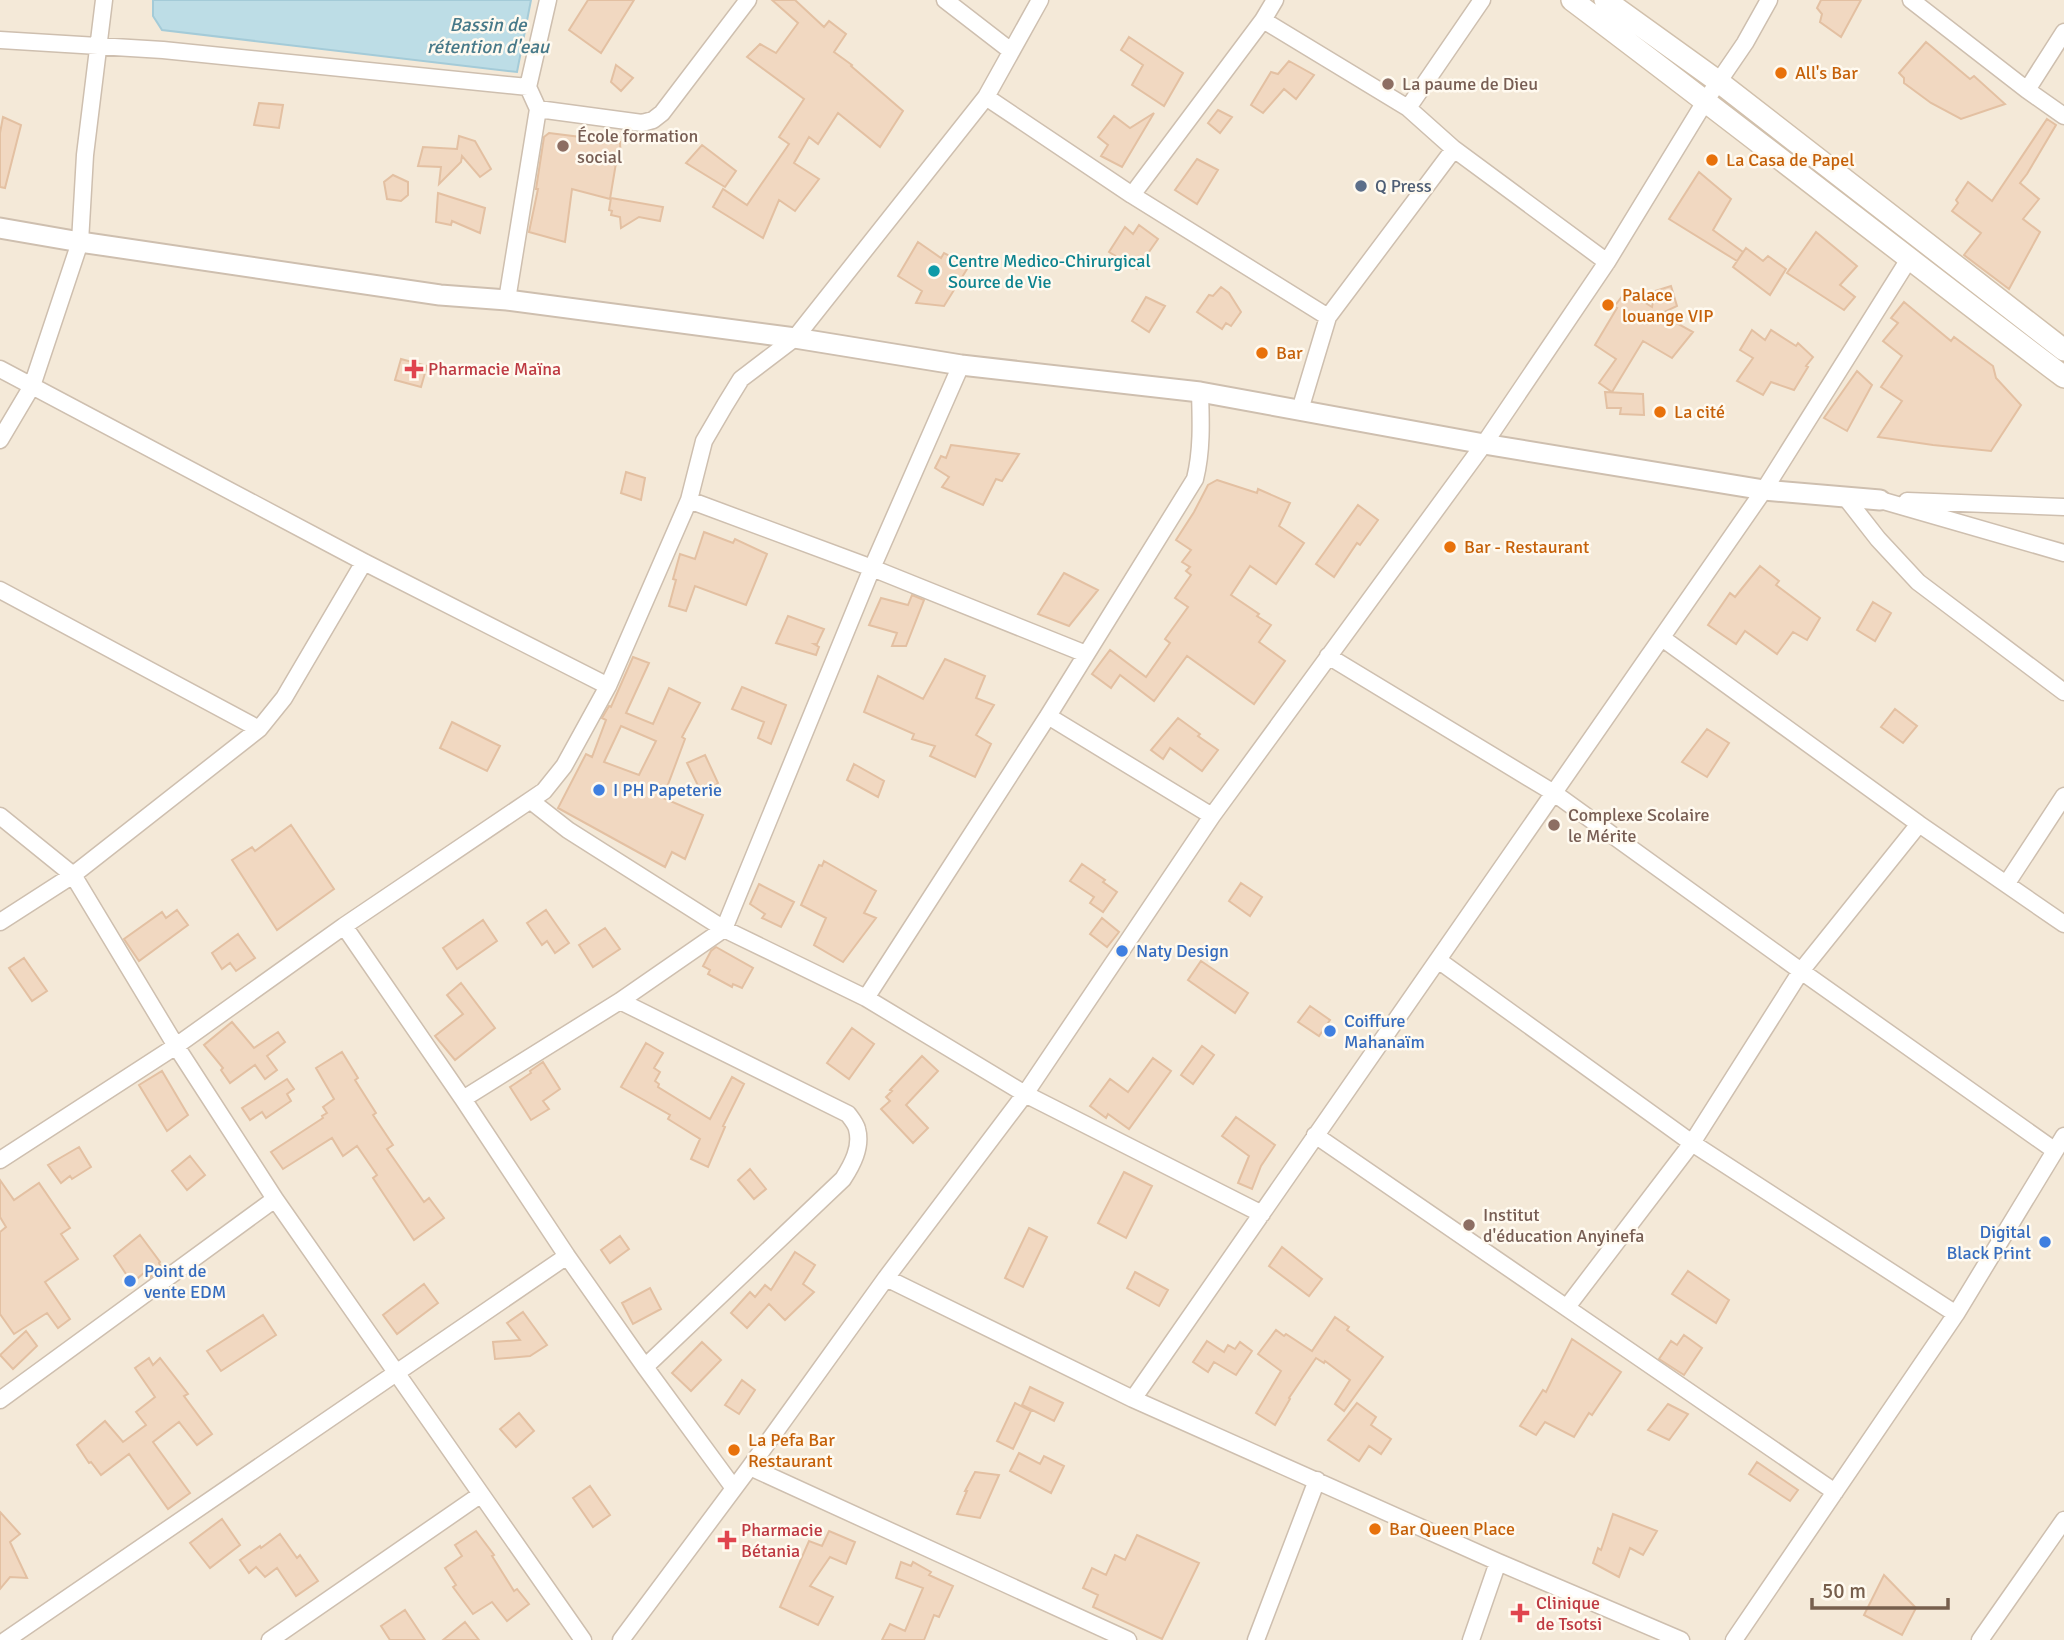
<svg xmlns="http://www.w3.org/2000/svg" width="2064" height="1640" font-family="Signika,sans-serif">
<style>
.residential{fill:#f4e9d8}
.water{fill:#bddde6;stroke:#a4cbd8;stroke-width:2}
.building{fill:#f1d8c1;stroke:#e3c0a2;stroke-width:2;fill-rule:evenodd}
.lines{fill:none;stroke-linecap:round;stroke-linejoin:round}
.minor-casing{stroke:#cebfaf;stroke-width:19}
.tertiary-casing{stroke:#cebfaf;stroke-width:23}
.secondary-casing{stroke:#d1c0ac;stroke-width:24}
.minor{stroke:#fff;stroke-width:16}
.tertiary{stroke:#fff;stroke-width:19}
.secondary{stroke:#fff;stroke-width:21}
.food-dot{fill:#e8710a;stroke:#fffaf0;stroke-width:2.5}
.education-dot{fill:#8d6e63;stroke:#fffaf0;stroke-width:2.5}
.service-dot{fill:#5c6f8a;stroke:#fffaf0;stroke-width:2.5}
.culture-dot{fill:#0f9aa8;stroke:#fffaf0;stroke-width:2.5}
.health-dot{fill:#e0444e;stroke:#fffaf0;stroke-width:2.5}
.shop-dot{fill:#3f7fe0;stroke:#fffaf0;stroke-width:2.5}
.labels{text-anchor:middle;stroke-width:5;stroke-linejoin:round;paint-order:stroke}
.food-label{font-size:18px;fill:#c56008;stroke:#fffaf0;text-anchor:start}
.education-label{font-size:18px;fill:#785e54;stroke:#fffaf0;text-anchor:start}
.service-label{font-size:18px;fill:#4e5e75;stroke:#fffaf0;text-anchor:start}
.culture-label{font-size:18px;fill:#0d838f;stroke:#fffaf0;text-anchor:start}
.health-label{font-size:18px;fill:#be3a42;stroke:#fffaf0;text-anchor:start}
.shop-label{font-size:18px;fill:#366cbe;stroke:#fffaf0;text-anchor:start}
.water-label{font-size:19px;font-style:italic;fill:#477989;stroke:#fffaf0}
</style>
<rect width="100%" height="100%" fill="#fcf6e9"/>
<path class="residential" d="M0,0H2064V1640H0Z"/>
<path class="water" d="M153,0H531L517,72L162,30L153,16Z"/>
<path class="building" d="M588,0H634L601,53L569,30Z
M772,0H795L824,27L829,21L846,34L834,52L852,65L851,66L903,111L880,147L838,113L818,144L809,137L794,163L819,179L795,211L779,200L763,238L713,207L723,189L747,205L789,144L779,137L804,99L747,57L760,44L776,53L798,23Z
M1821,0H1861L1841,37L1820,22L1822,14L1817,8Z
M1129,37L1183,73L1164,106L1132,85L1143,65L1121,50Z
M1926,42L1970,79L1974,76L2005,104L1961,119L1931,103L1904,83V78L1899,73Z
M1289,61L1314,75L1296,99L1284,89L1263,113L1251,105L1271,72L1278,74Z
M616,65L633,78L621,91L611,82Z
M259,103L283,105L279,128L254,125Z
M1218,110L1232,117L1220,133L1208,123Z
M1154,113L1122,167L1101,156L1108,145L1098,137L1114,116L1130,128Z
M3,117L21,125L5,188L0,187V133Z
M2047,119L2056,125L2027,174L2020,183L2039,199L2023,219L2040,232L2009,289L1964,255L1981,233L1952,211L1958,203L1956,200L1968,182L1992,201Z
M549,133L620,142L621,164L616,163L610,199L572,189L565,242L529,232L538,189H536L544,137Z
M459,136L475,141L491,169L480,177L462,156L461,162L439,184L441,167L418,166L423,147L457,149Z
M702,145L736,171L725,187L686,163Z
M1197,159L1218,170L1197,204L1175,190Z
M1699,172L1731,199L1713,230L1743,252L1737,261L1669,219Z
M393,175L408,182V195L401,201L387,199L384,182Z
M438,193L485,208L480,233L452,221L451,225L436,222Z
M611,198L663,207L660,221L639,217L621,228L620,217L611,215L612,211L609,210Z
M1139,225L1158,239L1137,269L1109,252L1125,227L1133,234Z
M1816,232L1857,266L1840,285L1855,297L1844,310L1787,273Z
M918,242L941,258L944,253L969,266L944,306L916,303L922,291L898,276Z
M1746,248L1763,261L1768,256L1786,269L1770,295L1733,267Z
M1671,286L1677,306L1660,314L1693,332L1672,358L1643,341L1612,392L1599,383L1616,359L1595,345L1617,308L1614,307L1626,291L1652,307L1655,291Z
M1221,287L1229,293L1241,312L1231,326L1226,323L1222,329L1197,312L1209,295L1213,296Z
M1146,297L1165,306L1149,332L1132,321Z
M1904,302L1951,341L1954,337L1993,366L1996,378L2021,405L1991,451L1933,445L1878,437L1902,401L1881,387L1902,356L1883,341L1898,323L1891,318Z
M1752,330L1765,340L1771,330L1796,346L1798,343L1813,357L1806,366L1808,367L1794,390L1771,382L1763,395L1737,381L1753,358L1740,350Z
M401,359L427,366L421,387L395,380Z
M1857,371L1872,385L1847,431L1824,418Z
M1605,392L1643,394L1644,415L1620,414L1621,408H1607Z
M951,445L1019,454L1002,481L996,479L983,505L942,487L949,477L935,468L941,456L946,458Z
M626,472L645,478L641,500L621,493Z
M1217,480L1257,493L1258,489L1290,503L1279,526L1304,543L1276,584L1250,566L1231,595L1259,614L1257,616L1271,625L1259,642L1285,661L1254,704L1187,656L1154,701L1120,675L1111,688L1092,674L1110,650L1146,677L1170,643L1165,639L1188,607L1175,598L1191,575L1186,571L1190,567L1182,562L1191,550L1176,540L1194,512L1208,485Z
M1358,505L1378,520L1360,545L1357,543L1334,577L1316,564Z
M704,532L733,543L735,539L767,554L746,605L695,586L686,611L669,606L676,580L673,579L680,554L695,559Z
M1760,566L1779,581L1776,585L1820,618L1807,640L1793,632L1777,654L1745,631L1736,644L1708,625L1730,593L1735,597Z
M1064,573L1098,590L1069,626L1038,614Z
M912,595L924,600L906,646H892L897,633L869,625L881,598L908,605Z
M1873,602L1891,613L1875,641L1857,630Z
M788,616L824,629L817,644H814L819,647L816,655L776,643Z
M633,657L649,663L626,713L653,724L669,688L700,703L682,737L685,739L663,798L703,815L685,859L672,852L665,867L558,808L586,754L592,757L606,720L602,718L609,706L611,707ZM621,726L656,741L639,775L604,762Z
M945,659L985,676L976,698L994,705L976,735L991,744L975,777L930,756L935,746L912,739L914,734L864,712L878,676L923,699Z
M742,687L786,705L771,744L758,738L764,722L732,709Z
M1895,709L1917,726L1903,743L1881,727Z
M1178,718L1200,734L1198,736L1218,750L1202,771L1170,748L1163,759L1151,750Z
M452,722L500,746L487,771L440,748Z
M1707,729L1729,743L1707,777L1682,762Z
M705,755L718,783L703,796L687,763Z
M854,764L884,781L878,797L847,780Z
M291,825L334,889L277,930L232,860L252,847L255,851Z
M824,861L876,891L864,913L876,918L843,962L814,945L826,918L801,905L819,865L822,866Z
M1082,864L1105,880L1103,882L1117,892L1103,912L1090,903L1094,897L1070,881Z
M1241,883L1262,897L1250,916L1229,901Z
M759,884L794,902L781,927L762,918L765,914L750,904Z
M177,910L188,925L139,961L124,939L162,912L166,918Z
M546,910L569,943L555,953L547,941L542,945L527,923Z
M1102,918L1119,932L1107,947L1090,934Z
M483,920L497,941L457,969L443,948Z
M605,928L620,949L593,967L579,945Z
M238,934L255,958L236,971L230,963L222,969L212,953Z
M716,947L753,968L742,988L733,984L732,987L708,974L710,970L703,966L711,951Z
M24,958L47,991L32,1001L9,968Z
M1201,961L1248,993L1235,1013L1188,980Z
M461,983L495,1028L455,1060L435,1036L463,1014L447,995Z
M1310,1006L1330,1020L1319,1036L1298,1022Z
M232,1022L254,1048L278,1032L285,1042L267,1056L277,1070L265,1079L255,1065L230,1083L221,1070L223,1068L204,1045Z
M852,1028L874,1044L849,1079L827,1063Z
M646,1043L663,1053L654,1068L660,1072L655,1081L659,1084L658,1087L710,1119L732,1077L744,1084L723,1126L725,1127L708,1167L691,1159L700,1139L668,1119L670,1115L621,1087Z
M1202,1046L1214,1055L1193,1084L1181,1075Z
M342,1052L358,1078L355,1080L376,1113L373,1115L393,1145L387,1149L424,1202L429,1198L444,1218L414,1240L373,1178L377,1175L357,1146L343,1156L332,1138L283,1169L271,1152L323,1118L322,1116L327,1113L323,1107L334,1099L316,1068Z
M922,1056L938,1071L906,1105L928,1128L913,1143L881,1109L890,1101L886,1097L892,1091L890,1090Z
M1153,1058L1171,1071L1129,1129L1108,1114L1106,1118L1090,1106L1110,1079L1128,1092Z
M543,1062L560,1089L543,1101L549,1109L531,1120L510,1087L531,1073L530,1071Z
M162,1071L188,1115L167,1131L139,1085Z
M287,1079L294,1089L287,1094L291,1101L266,1118L262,1112L250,1120L242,1108Z
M1236,1117L1275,1145L1261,1166L1252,1189L1238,1183L1249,1156L1222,1136Z
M79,1147L91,1167L72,1179L70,1176L61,1183L48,1165Z
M190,1156L205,1175L187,1190L172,1171Z
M750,1169L766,1189L754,1199L738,1180Z
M1124,1172L1152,1186L1126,1238L1098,1223Z
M0,1180L14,1200L39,1183L70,1228L61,1234L78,1259L45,1282L70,1319L58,1328L47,1313L14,1334L0,1314V1232L6,1227L0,1217Z
M1029,1228L1047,1237L1023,1287L1005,1278Z
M140,1235L160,1262L159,1263L162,1269L149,1278L145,1272L132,1283L114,1256Z
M620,1236L629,1249L610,1263L601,1250Z
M1282,1247L1322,1279L1309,1296L1269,1266Z
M795,1252L815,1265L803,1284L814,1292L785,1320L769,1304L747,1328L731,1313L750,1292L755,1297L765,1285L771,1290Z
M1688,1271L1729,1300L1716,1323L1672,1294Z
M1135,1272L1168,1290L1159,1306L1127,1288Z
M424,1284L438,1303L397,1334L383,1315Z
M650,1288L661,1309L633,1324L622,1303Z
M523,1312L547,1345L530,1356L495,1359L493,1342L520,1340L507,1323Z
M263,1315L276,1335L221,1371L207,1351Z
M1335,1317L1349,1327L1347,1330L1383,1357L1344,1411L1335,1404L1350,1380L1325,1361L1324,1363L1316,1358L1289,1398L1290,1399L1275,1425L1256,1413L1281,1371L1258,1354L1276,1330L1284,1336L1286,1334L1312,1351Z
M26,1331L37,1346L13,1369L0,1355Z
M1684,1335L1702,1348L1684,1375L1659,1359L1671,1341L1677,1345Z
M1572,1339L1621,1372L1592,1415L1589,1413L1574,1437L1545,1422L1536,1435L1520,1426L1543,1390L1546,1392Z
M1207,1341L1224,1352L1228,1345L1235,1349L1240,1342L1252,1351L1236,1375L1214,1362L1208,1372L1193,1362Z
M702,1342L721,1360L691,1391L672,1373Z
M149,1358L153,1365L160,1358L188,1394L184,1396L212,1434L197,1445L179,1422L153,1442L190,1493L168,1509L129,1454L101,1475L91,1462L89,1463L77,1445L105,1421L123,1442L146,1425L136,1412L155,1397L135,1368Z
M742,1380L755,1390L739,1414L725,1405Z
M1030,1387L1063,1403L1054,1421L1022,1405Z
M1015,1403L1031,1411L1013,1449L997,1441Z
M1357,1403L1376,1417L1371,1425L1391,1439L1381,1454L1369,1446L1359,1461L1328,1440Z
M1668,1404L1688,1414L1669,1440L1648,1430Z
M519,1413L534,1431L516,1447L500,1429Z
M1019,1453L1040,1464L1044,1456L1064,1466L1051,1493L1010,1471Z
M1757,1462L1798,1490L1790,1501L1749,1474Z
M975,1472L999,1475L980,1518L957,1514L967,1491H965Z
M590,1486L610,1515L593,1527L573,1498Z
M0,1512L20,1534L10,1542L27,1578L10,1577L0,1589Z
M1613,1514L1657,1531L1643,1555L1630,1548L1619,1577L1593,1563L1598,1548L1601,1550Z
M222,1519L240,1545L210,1568L190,1543Z
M476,1531L494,1555L492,1556L514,1591L517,1589L529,1604L507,1621L492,1602L473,1614L453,1587L456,1585L445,1568L462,1556L455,1545Z
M829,1531L855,1542L846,1564L830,1557L810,1586L833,1597L818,1625L780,1607L809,1541L822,1546Z
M280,1534L297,1558L300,1555L318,1581L296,1596L277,1568L265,1577L256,1567L249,1573L240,1560L260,1546L261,1548Z
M1137,1535L1199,1563L1162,1639L1093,1607L1098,1595L1083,1588L1092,1568L1106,1575L1115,1555L1125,1560Z
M901,1562L911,1566L913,1562L931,1572L929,1575L953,1586L939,1617L934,1615L924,1640H882L890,1624L905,1631L923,1588L896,1578Z
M1884,1575L1916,1608L1902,1635L1864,1615Z
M405,1610L425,1640H390L381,1626Z
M465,1622L479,1640H443Z"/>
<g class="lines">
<g class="minor-casing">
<path id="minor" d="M945,0L1011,51
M1911,0L2027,90L2064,116
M1263,20L1408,108L1454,149L1607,262
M0,40L163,50L528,87
M2027,90L2064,32
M986,97L1132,195L1328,317L1300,410
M1408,108L1482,0
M538,109L642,123L653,120L662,113L748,0
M1132,195L1263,20L1275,0
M507,300L538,109L528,87L548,0
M1328,317L1454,149
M0,369L364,562L608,686
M0,440L32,386L80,242L85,155L104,0
M1846,498L1878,539L1918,582L2064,692
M689,500L872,568L1086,654
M1880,500L2064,553
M1907,501L2064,507
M0,590L259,729
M1662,638L1919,824L2064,924
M1328,656L1554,793L1801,971L2054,1150
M1048,716L1212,816
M531,801L568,830L724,929L866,998L1025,1094L1262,1214
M0,816L73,875L176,1046L275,1199L583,1640
M2007,883L2064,796
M0,922L73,875L259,729L284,698L364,562
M344,926L463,1099L567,1256L645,1367L733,1487
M1438,960L1692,1143L1956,1314
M866,998L1048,716L1195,479C1202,451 1201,422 1200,392
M620,1001L848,1114C851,1118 856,1124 857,1129C862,1147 852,1165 843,1179L645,1367
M463,1099L620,1001L724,929L872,568L961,365
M1315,1135L1835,1492
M0,1160L176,1046L344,926L544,791L564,766L608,686L689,500L704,441L725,405L741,379L795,338L986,97L1040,0
M886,1278L1133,1399L1498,1562L1681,1640
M1567,1307L1692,1143L1801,971L1919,824
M1133,1399L1764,490L1909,259
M0,1400L275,1199
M750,1467L1128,1640
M6,1640L567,1256
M270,1640L480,1495
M621,1640L750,1467L886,1278L1025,1094L1212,816L1484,444L1607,262L1706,100L1745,43L1769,0
M1256,1640L1317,1480
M1471,1640L1498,1562
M1734,1640L1956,1314L2064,1136
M1980,1640L2064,1520"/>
</g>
<g class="tertiary-casing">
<path id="tertiary" d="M0,228L80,242L440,295L507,300L795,338L961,365L1200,392L1484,444L1764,490L1880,500"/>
</g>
<g class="secondary-casing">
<path id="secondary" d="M1572,0C1737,124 1899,252 2064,377
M1605,0L1719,82L2064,350"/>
</g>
<use href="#minor" class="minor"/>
<use href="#tertiary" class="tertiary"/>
<use href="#secondary" class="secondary"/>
</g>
<g class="food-dot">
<circle cx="1781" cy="73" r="7"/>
<circle cx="1712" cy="160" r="7"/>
<circle cx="1608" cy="305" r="7"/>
<circle cx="1262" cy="353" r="7"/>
<circle cx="1660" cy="412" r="7"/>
<circle cx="1450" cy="547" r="7"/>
<circle cx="734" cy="1450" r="7"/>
<circle cx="1375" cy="1529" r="7"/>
</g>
<g class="education-dot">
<circle cx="1388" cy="84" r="7"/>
<circle cx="563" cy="146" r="7"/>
<circle cx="1554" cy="825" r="7"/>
<circle cx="1469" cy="1225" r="7"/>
</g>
<circle class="service-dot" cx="1361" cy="186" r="7"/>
<circle class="culture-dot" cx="934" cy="271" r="7"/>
<g class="health-dot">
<path d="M410.5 358.5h7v7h7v7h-7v7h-7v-7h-7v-7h7z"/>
<path d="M723.5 1529.5h7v7h7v7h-7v7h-7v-7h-7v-7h7z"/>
<path d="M1516.5 1602.5h7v7h7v7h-7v7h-7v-7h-7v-7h7z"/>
</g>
<g class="shop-dot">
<circle cx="599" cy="790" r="7"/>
<circle cx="1122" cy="951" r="7"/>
<circle cx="1330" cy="1031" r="7"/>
<circle cx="2045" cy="1242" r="7"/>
<circle cx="130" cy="1281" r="7"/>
</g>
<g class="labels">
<g class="food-label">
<text x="1795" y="79">All's Bar</text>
<text x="1726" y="166">La Casa de Papel</text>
<text x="1622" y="301">Palace<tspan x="1622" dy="21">louange VIP</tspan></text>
<text x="1276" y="359">Bar</text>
<text x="1674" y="418">La cité</text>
<text x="1464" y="553">Bar - Restaurant</text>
<text x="748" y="1446">La Pefa Bar<tspan x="748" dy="21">Restaurant</tspan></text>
<text x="1389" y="1535">Bar Queen Place</text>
</g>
<g class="education-label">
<text x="1402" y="90">La paume de Dieu</text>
<text x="577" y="142">École formation<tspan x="577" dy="21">social</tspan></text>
<text x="1568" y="821">Complexe Scolaire<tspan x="1568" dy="21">le Mérite</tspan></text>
<text x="1483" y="1221">Institut<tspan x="1483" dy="21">d'éducation Anyinefa</tspan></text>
</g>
<g class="service-label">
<text x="1375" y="192">Q Press</text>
</g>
<g class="culture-label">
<text x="948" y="267">Centre Medico-Chirurgical<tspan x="948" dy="21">Source de Vie</tspan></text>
</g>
<g class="health-label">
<text x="428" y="375">Pharmacie Maïna</text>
<text x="741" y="1536">Pharmacie<tspan x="741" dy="21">Bétania</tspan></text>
<text x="1536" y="1609">Clinique<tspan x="1536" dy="21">de Tsotsi</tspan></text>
</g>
<g class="shop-label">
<text x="613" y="796">I PH Papeterie</text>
<text x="1136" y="957">Naty Design</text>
<text x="1344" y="1027">Coiffure<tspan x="1344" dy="21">Mahanaïm</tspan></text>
<text x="2031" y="1238" text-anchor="end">Digital<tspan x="2031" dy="21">Black Print</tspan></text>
<text x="144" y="1277">Point de<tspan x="144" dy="21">vente EDM</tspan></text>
</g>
<g class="water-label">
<text x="488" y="31">Bassin de<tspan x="488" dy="22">rétention d'eau</tspan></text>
</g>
</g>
<path d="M1812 1598v10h136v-10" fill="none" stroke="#775f4d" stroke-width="3.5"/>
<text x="1822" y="1598" font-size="21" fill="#775f4d" stroke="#fffaf0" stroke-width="5" paint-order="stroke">50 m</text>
</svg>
